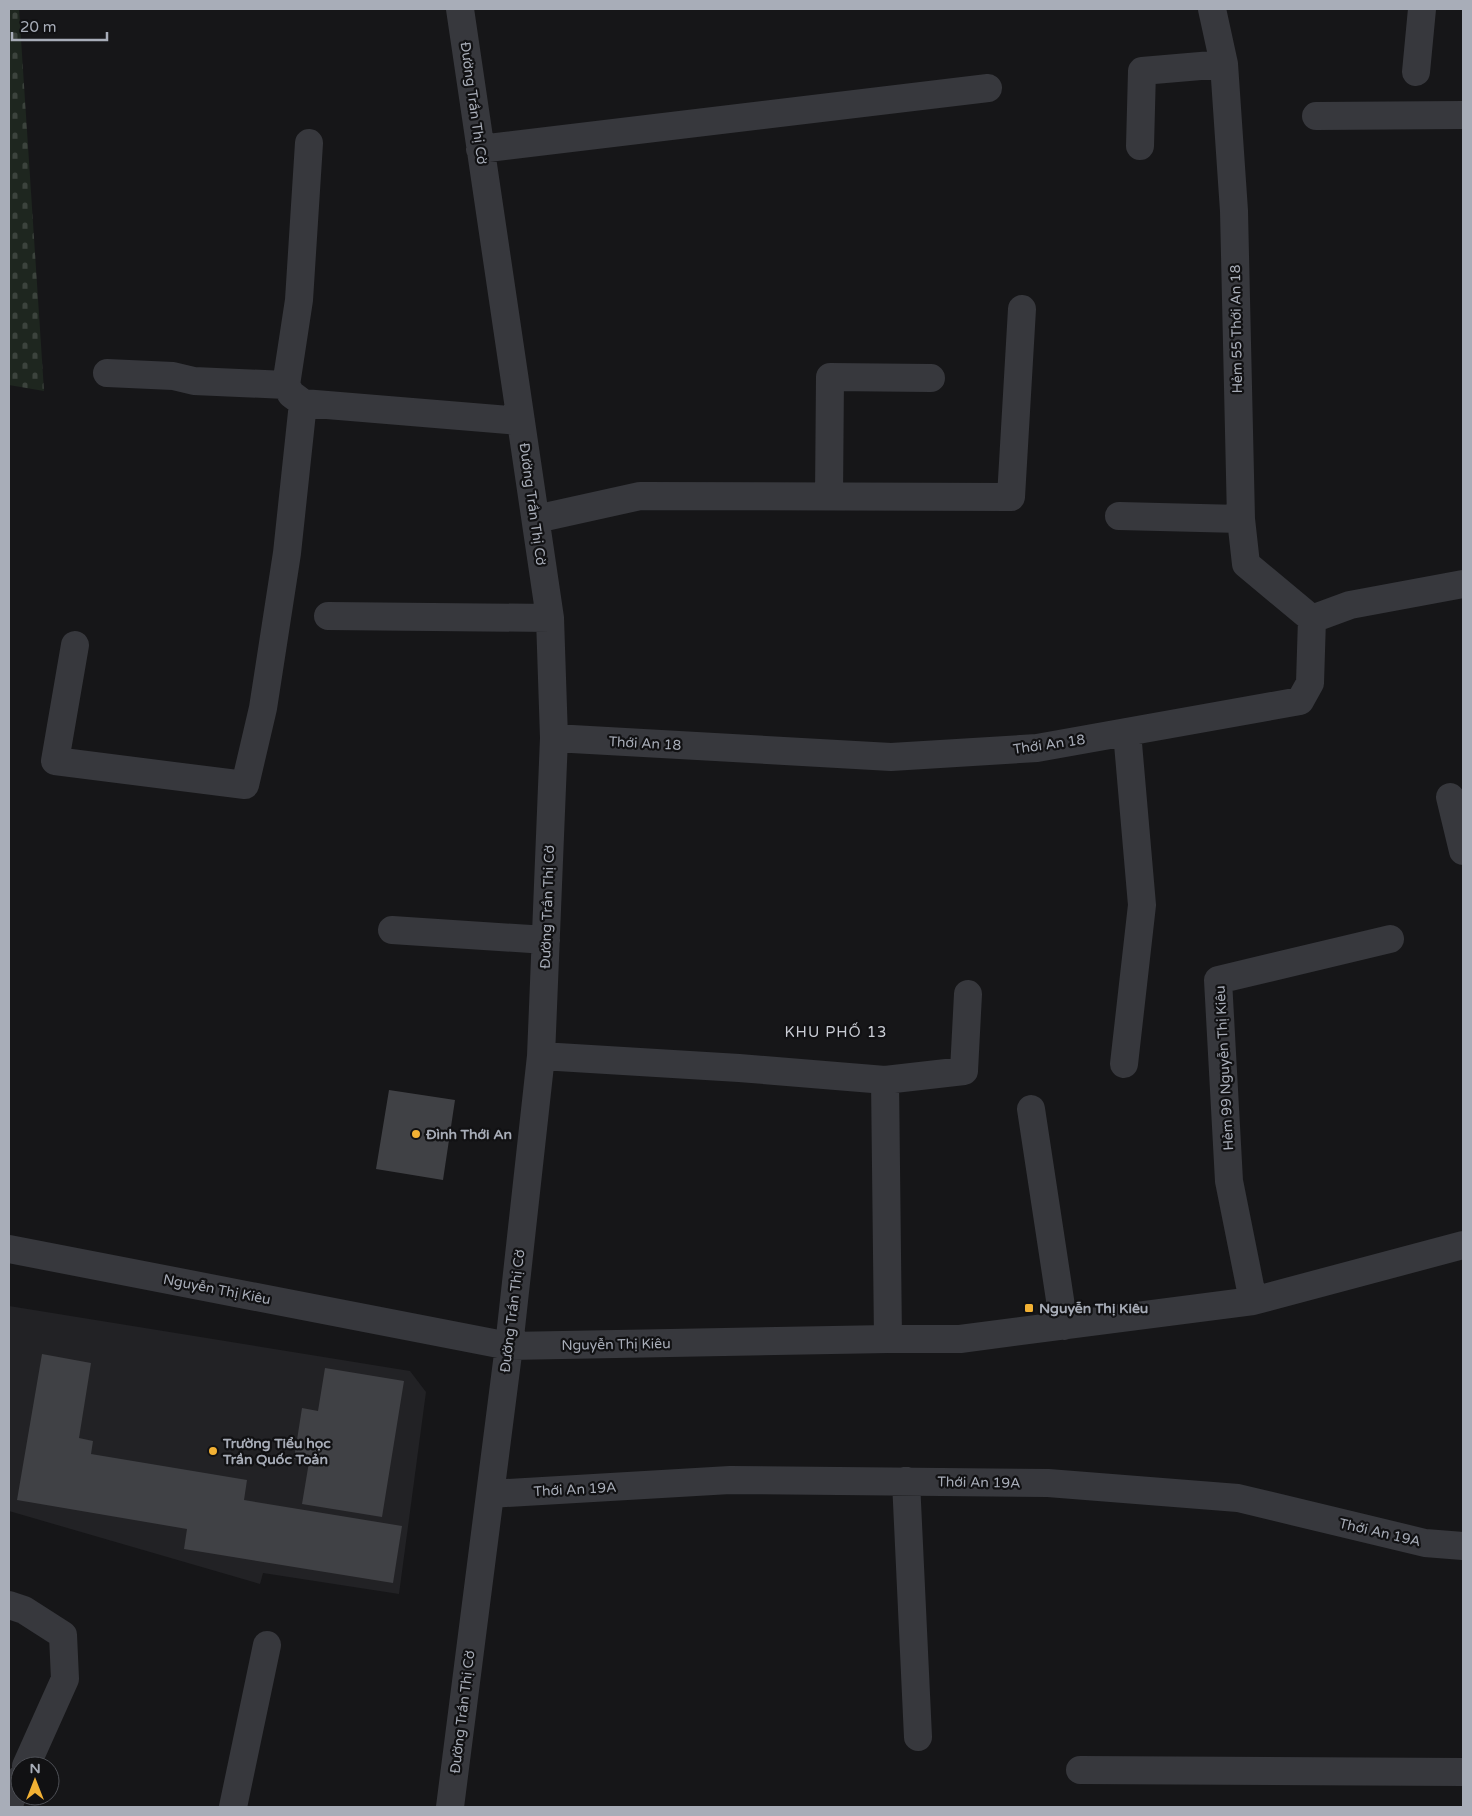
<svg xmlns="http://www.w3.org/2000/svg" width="1472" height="1816" font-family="'Varela Round',sans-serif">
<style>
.built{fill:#222225}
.cemetery{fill:url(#cemetery-stones)}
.building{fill:#404145}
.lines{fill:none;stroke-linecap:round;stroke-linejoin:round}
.minor{stroke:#37383d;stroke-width:28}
.poi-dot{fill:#f2b134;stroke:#111113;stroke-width:2}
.labels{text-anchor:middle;stroke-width:4.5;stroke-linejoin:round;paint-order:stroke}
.street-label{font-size:14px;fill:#a8adb8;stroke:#111113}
.poi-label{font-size:14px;font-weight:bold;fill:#a8adb8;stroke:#111113;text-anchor:start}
.neighbourhood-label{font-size:15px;letter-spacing:1px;fill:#c9ccd4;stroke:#111113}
</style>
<defs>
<pattern id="cemetery-stones" width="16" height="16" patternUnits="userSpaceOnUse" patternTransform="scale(1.25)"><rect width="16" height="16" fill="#1e261f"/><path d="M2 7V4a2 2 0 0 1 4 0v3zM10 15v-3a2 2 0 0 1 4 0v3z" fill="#3c433d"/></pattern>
</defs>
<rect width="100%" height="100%" fill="#161618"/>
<path class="built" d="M9,1306L410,1371L426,1392L399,1594L263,1573L260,1584L9,1511Z"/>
<path class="cemetery" d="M9,9H19L44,391L9,385Z"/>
<path class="building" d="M389,1090L455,1100L443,1180L376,1169Z
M42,1354L91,1363L79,1438L93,1441L91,1454L247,1480L244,1500L402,1526L393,1583L184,1549L187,1529L17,1500Z
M325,1368L404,1381L382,1517L302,1504L309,1462L294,1459L302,1408L318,1411Z"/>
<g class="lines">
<path class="minor" d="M1212,9L1224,64L1234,211L1241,519L1246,564L1312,619
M1416,72L1422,9
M1316,116L1463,115
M1140,146L1142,71L1224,64
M480,149L988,88
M107,373L173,376L194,381L286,385
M303,403L291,394L286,385L299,300L309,143
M829,496L830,377L931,378
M1119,516L1241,519
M536,519L640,496L1011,497L1022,309
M328,616L550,618
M75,645L55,761L245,785L263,708L287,553L303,403L521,421
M554,738L891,757L1037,748L1300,701L1310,683L1312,619L1350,605L1463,584
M1450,797L1463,851
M392,930L546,940
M541,1056L739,1068L885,1080L888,1339
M1124,1064L1142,905L1127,732
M885,1080L964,1071L968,994
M1031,1109L1064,1326
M9,1249L509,1346L888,1339H960L1253,1301L1463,1245
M1253,1301L1229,1181L1218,980L1390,939
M906,1481L918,1737
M490,1494L730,1480L1048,1483L1238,1498L1425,1543L1463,1546
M9,1605L24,1610L63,1635L65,1679L26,1766
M1080,1770L1463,1772
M9,1804L20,1779
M233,1807L267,1645
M450,1807L509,1346L541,1056L554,738L550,618L460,9"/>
</g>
<g class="poi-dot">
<circle cx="416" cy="1134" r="5"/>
<rect x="1024" y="1303" width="10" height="10" rx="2.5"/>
<circle cx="213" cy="1451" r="5"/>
</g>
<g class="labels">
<g class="street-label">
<text transform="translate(474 103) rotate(82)" y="5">Đường Trần Thị Cờ</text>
<text transform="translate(1236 329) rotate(-91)" y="5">Hẻm 55 Thới An 18</text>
<text transform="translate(533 504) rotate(82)" y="5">Đường Trần Thị Cờ</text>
<text transform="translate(645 743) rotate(3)" y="5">Thới An 18</text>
<text transform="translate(1049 744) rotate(-8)" y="5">Thới An 18</text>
<text transform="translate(547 907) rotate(-88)" y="5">Đường Trần Thị Cờ</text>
<text transform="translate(1224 1068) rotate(-93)" y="5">Hẻm 99 Nguyễn Thị Kiêu</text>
<text transform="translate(217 1289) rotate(11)" y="5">Nguyễn Thị Kiêu</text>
<text transform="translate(512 1311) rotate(-83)" y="5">Đường Trần Thị Cờ</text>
<text transform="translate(616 1344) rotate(-1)" y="5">Nguyễn Thị Kiêu</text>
<text transform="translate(979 1482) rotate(1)" y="5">Thới An 19A</text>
<text transform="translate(575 1489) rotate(-3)" y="5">Thới An 19A</text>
<text transform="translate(1380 1532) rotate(13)" y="5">Thới An 19A</text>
<text transform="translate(462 1712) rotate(-83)" y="5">Đường Trần Thị Cờ</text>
</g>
<g class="poi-label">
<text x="426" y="1139">Đình Thới An</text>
<text x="1039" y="1313">Nguyễn Thị Kiêu</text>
<text x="223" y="1448">Trường Tiểu học<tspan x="223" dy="16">Trần Quốc Toản</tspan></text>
</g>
<g class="neighbourhood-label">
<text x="836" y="1037">KHU PHỐ 13</text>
</g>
</g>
<rect width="1472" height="1816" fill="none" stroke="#a8adb8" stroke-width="20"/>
<g transform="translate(35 1781)"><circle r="24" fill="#111113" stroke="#4d4f55"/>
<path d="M0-4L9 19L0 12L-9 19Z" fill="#f2b134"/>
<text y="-8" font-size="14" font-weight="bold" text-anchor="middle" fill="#a8adb8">N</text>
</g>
<path d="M12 32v8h95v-8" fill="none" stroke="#a8adb8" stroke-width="2.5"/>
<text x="20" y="32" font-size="15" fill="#a8adb8" stroke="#111113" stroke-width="4" paint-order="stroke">20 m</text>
</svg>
